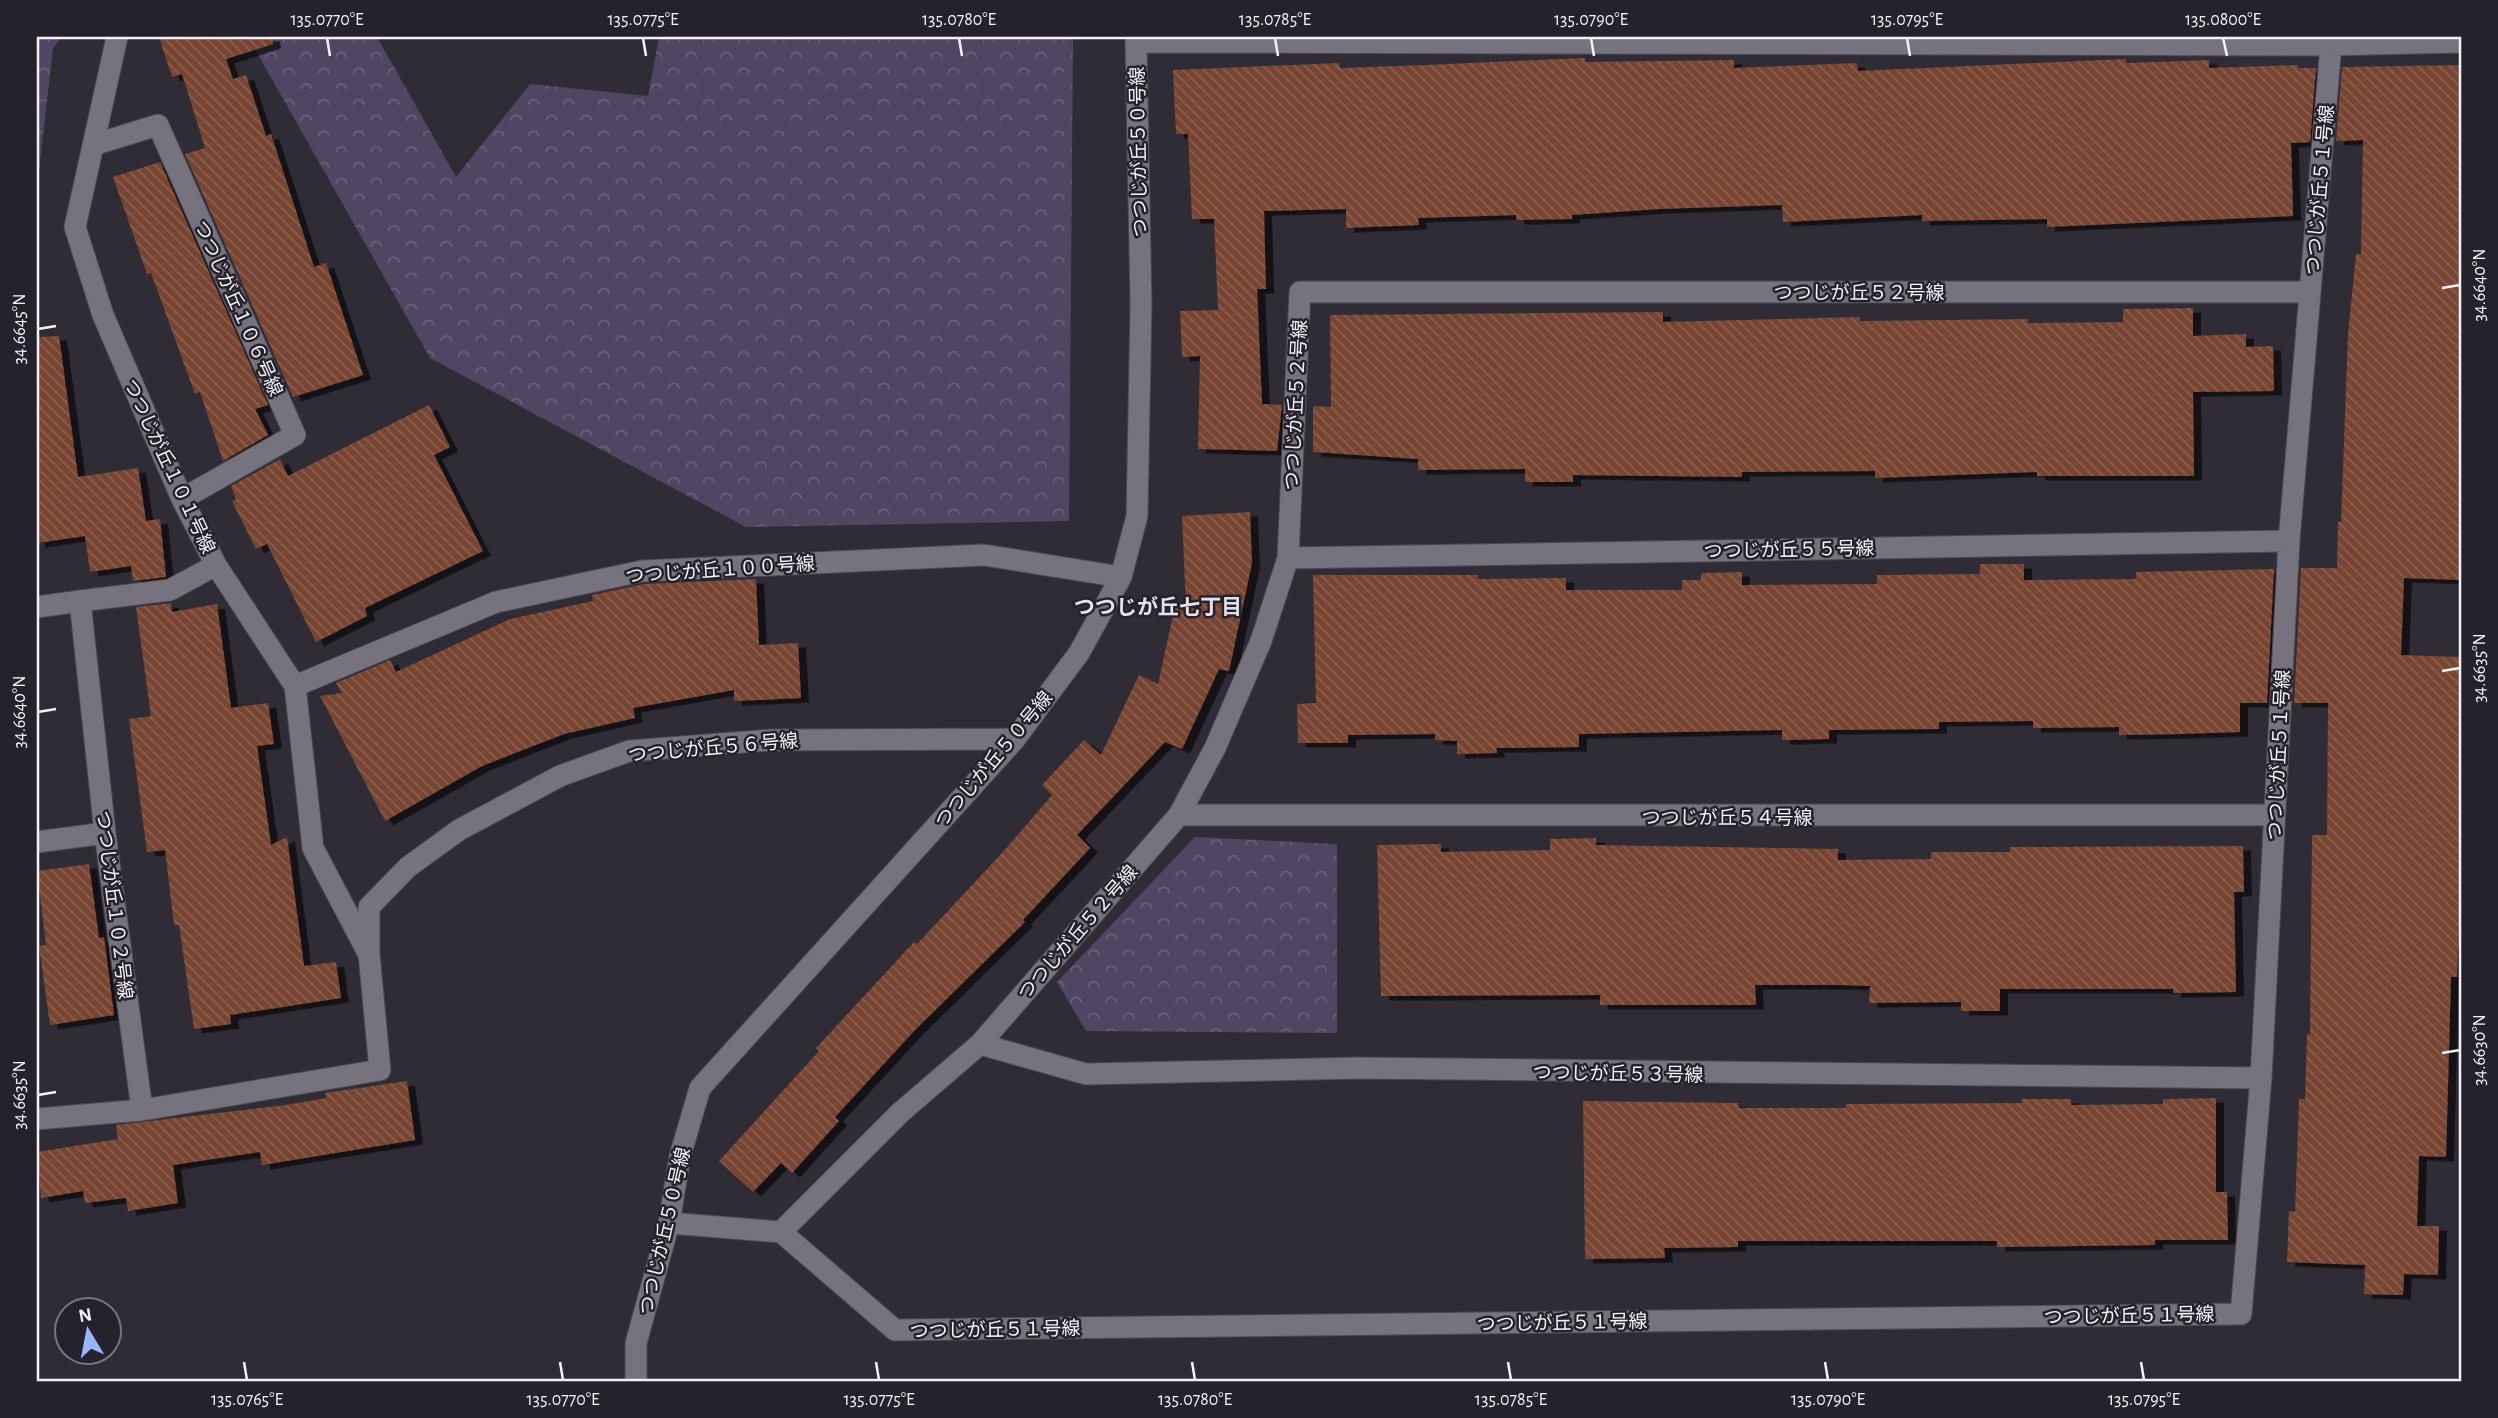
<svg xmlns="http://www.w3.org/2000/svg" width="2498" height="1418" font-family="'Alegreya Sans','Noto Sans JP',sans-serif">
<style>
.forest{fill:url(#forest-crowns)}
.building{fill:url(#building-back-hatch);filter:url(#shadow)}
.lines{fill:none;stroke-linecap:round;stroke-linejoin:round}
.street-casing{stroke:#4c4953;stroke-width:23}
.street{stroke:#76727e;stroke-width:21}
.ticks{fill:none;stroke:#f4f2f9;stroke-width:2.5}
.labels{text-anchor:middle;stroke-width:5;stroke-linejoin:round;paint-order:stroke}
.street-label{font-size:19px;fill:#f4f2f9;stroke:#25222c}
.neighbourhood-label{font-size:21px;font-weight:bold;fill:#e5e0ee;stroke:#25222c}
.neatline{fill:none;stroke:#f4f2f9;stroke-width:2.5}
.ticks-label{font-size:18px;text-anchor:middle;fill:#f4f2f9}
</style>
<defs>
<pattern id="forest-crowns" width="20" height="18" patternUnits="userSpaceOnUse" patternTransform="scale(1.75)"><rect width="20" height="18" fill="#504662"/><path d="M2 6a3 3 0 1 1 6 0M12 15a3 3 0 1 1 6 0" fill="none" stroke="#6a6179"/></pattern>
<pattern id="building-back-hatch" width="6" height="6" patternUnits="userSpaceOnUse" patternTransform="scale(1.75)"><rect width="6" height="6" fill="#774430"/><path d="M-1 5l2 2M0 0l6 6M5-1l2 2" fill="none" stroke="#8b5f4f"/></pattern>
<filter id="shadow"><feDropShadow dx="8" dy="4.5" stdDeviation="0" flood-color="#0009"/></filter>
</defs>
<rect width="100%" height="100%" fill="#2f2c36"/>
<path class="forest" d="M37,37H62L53,48L37,188Z
M248,37H377L456,177L530,84L648,96L659,37H1073L1069,521L746,527L430,358Z
M1195,837L1337,844V1033L1086,1031L1057,982Z"/>
<path class="building" d="M159,37H272L273,44L226,59L233,79L246,75L266,136L271,134L314,267L326,263L363,375L293,397L185,154L205,148L182,74L172,77Z
M1585,58V62L1734,60V68L1857,63L1858,71L2126,59V63L2209,60V68L2298,65V68H2316L2310,142L2291,143L2293,216L2047,227V219L1922,221V215L1783,222L1782,205L1659,209L1572,215V219L1516,220V215L1418,218L1419,225L1346,228V209L1264,211L1266,289H1257L1262,404L1282,405L1277,451L1198,449L1200,356L1182,357L1180,311L1218,310L1214,219H1192L1188,134H1176L1173,70L1339,63L1340,68L1425,65Z
M2461,65V580L2404,578L2401,655L2461,657V875L2457,977H2451L2446,1157L2419,1156L2417,1226H2439L2438,1275L2404,1274L2403,1295L2364,1294L2365,1265L2287,1262L2289,1211L2295,1212L2299,1099H2305L2307,1034L2310,1035L2312,835H2327L2328,703H2294L2301,568H2337L2338,522H2341L2348,335L2356,254H2361L2363,140L2336,141L2342,67Z
M160,162L268,405L255,409L268,435L223,461L200,392L195,394L151,273L147,274L113,177Z
M2193,308V336L2246,334V347L2273,346L2274,391L2193,392L2194,476H2037V472L1875,478V471L1742,472V477L1573,475V482H1525V469L1418,470V459L1313,452V406L1331,407L1330,315L1663,312V322L1860,317V321L2028,319V323L2123,322V309Z
M59,336L78,477L138,468L146,521L160,519L166,577L133,581L131,566L90,572L85,536L37,543V337Z
M429,405L450,447L434,455L483,551L365,608L367,616L316,642L267,544L256,549L232,501L236,499L231,486L280,459L288,476Z
M1250,512L1252,563L1229,671L1219,669L1182,749L1165,742L1077,835L1090,848L1023,920L1025,922L914,1031L835,1117L839,1121L792,1173L781,1163L753,1192L719,1161L819,1051L816,1048L914,942L917,944L1002,853L1052,795L1042,785L1084,740L1101,755L1139,675L1158,684L1175,606L1186,608L1182,516Z
M1980,564H2024V580L2136,579V572L2274,569L2267,703H2240V732L2182,734L2119,735V727L2033,728V721L1939,722V729L1829,730V739L1782,740V730L1579,734V747L1496,748L1497,753L1457,754V741L1435,740V734L1348,735V743H1298L1297,704L1316,703L1313,575H1478V579L1566,578V590H1682V580H1701V573L1742,572V585L1877,584V575L1980,574Z
M756,579L759,645L798,643L801,698L734,701V690L633,708L635,718L564,734L482,766L385,821L320,696L342,693L336,683L390,660L396,672L510,619L593,601L592,595L644,584Z
M171,603L172,612L217,604L231,708L268,703L274,744L257,746L271,845L287,837L304,966L336,962L341,998L230,1015L231,1024L194,1029L179,925H174L165,850L147,852L129,719L151,716L136,607Z
M1596,838V845L1838,849V860L1931,859V852H2010V847L2243,846L2244,892H2234L2236,992L2173,993V989H2000V1011H1961V1002L1869,1003L1870,986L1840,985H1755L1756,1005H1600V995L1381,996L1377,845L1441,844V852L1550,850V839Z
M89,864L99,938L104,937L114,1015L50,1025L39,946L46,945L37,871Z
M407,1081L415,1140L262,1165L260,1152L173,1165L178,1203L128,1211L126,1198L85,1203L83,1191L41,1198L37,1152L118,1139L116,1125L286,1105L326,1098L325,1093Z
M2216,1098V1192H2227L2228,1240H2155V1245L1997,1247V1241H1738V1247L1664,1248L1665,1258L1585,1259L1583,1101L1738,1103L1739,1108H1846V1104L2022,1103V1099H2071V1105L2163,1104V1099Z"/>
<g class="lines">
<g class="street-casing">
<path id="street" d="M117,37L75,227L103,315L182,499L216,565L295,686L313,848L367,951
M93,145L158,125L295,435L182,499
M1288,558L2289,541
M216,565L170,590L80,601L105,833L142,1110L380,1070L369,954V907L408,867L459,830L560,776L629,751L771,740L1015,739
M37,607L80,601
M295,686L496,602L642,571L984,555L1121,577
M1179,815H2274
M37,842L105,833
M980,1044L1086,1074L1358,1068L2261,1078
M37,1119L142,1110
M669,1223L781,1232L901,1112L980,1044L1179,815L1215,748L1261,641L1288,558L1300,292H2310
M781,1232L895,1330L2241,1314L2261,1078L2289,541L2331,45
M636,1381V1343L669,1223L680,1156L700,1088L1015,739L1079,653L1121,577L1137,516L1141,304L1136,42L2331,45L2461,42"/>
</g>
<use href="#street" class="street"/>
</g>
<path class="ticks" d="M327,38L330,56M643,38L646,56M959,38L962,56M1275,38L1278,56M1591,38L1594,56M1907,38L1910,56M2223,38L2227,56M2442,288L2460,285M38,329L56,326M2442,671L2460,668M38,712L56,709M2442,1053L2460,1050M38,1095L56,1092M244,1362L247,1380M560,1362L563,1380M876,1362L879,1380M1192,1362L1195,1380M1508,1362L1511,1380M1825,1362L1828,1380M2141,1362L2144,1380"/>
<g class="labels">
<g class="street-label">
<text transform="translate(1138 152) rotate(-91)" y="7">つつじが丘５０号線</text>
<text transform="translate(2319 190) rotate(-85)" y="7">つつじが丘５１号線</text>
<text x="1859" y="299">つつじが丘５２号線</text>
<text transform="translate(239 308) rotate(66)" y="7">つつじが丘１０６号線</text>
<text transform="translate(1295 405) rotate(-87)" y="7">つつじが丘５２号線</text>
<text transform="translate(170 466) rotate(65)" y="7">つつじが丘１０１号線</text>
<text transform="translate(1789 549) rotate(-1)" y="7">つつじが丘５５号線</text>
<text transform="translate(720 569) rotate(-4)" y="7">つつじが丘１００号線</text>
<text transform="translate(713 747) rotate(-5)" y="7">つつじが丘５６号線</text>
<text transform="translate(2278 755) rotate(-87)" y="7">つつじが丘５１号線</text>
<text transform="translate(993 759) rotate(-50)" y="7">つつじが丘５０号線</text>
<text x="1727" y="824">つつじが丘５４号線</text>
<text transform="translate(115 905) rotate(83)" y="7">つつじが丘１０２号線</text>
<text transform="translate(1077 932) rotate(-49)" y="7">つつじが丘５２号線</text>
<text transform="translate(1618 1073) rotate(1)" y="7">つつじが丘５３号線</text>
<text transform="translate(664 1231) rotate(-77)" y="7">つつじが丘５０号線</text>
<text transform="translate(2129 1315) rotate(-1)" y="7">つつじが丘５１号線</text>
<text transform="translate(1562 1322) rotate(-1)" y="7">つつじが丘５１号線</text>
<text transform="translate(995 1329) rotate(-1)" y="7">つつじが丘５１号線</text>
</g>
<g class="neighbourhood-label">
<text x="1158" y="614">つつじが丘七丁目</text>
</g>
</g>
<rect width="2498" height="1418" fill="none" stroke="#25222c" stroke-width="77"/>
<g transform="translate(88 1331) rotate(350)"><circle r="33" fill="#25222c" stroke="#78757e" stroke-width="2"/>
<path d="M0-5L12 26L0 18L-12 26Z" fill="#97b6fd"/>
<text y="-10" font-size="19" font-weight="bold" text-anchor="middle" fill="#f4f2f9">N</text>
</g>
<rect x="38" y="38" width="2422" height="1342" class="neatline"/>
<g class="ticks-label">
<text x="327" y="25">135.0770°E</text>
<text x="643" y="25">135.0775°E</text>
<text x="959" y="25">135.0780°E</text>
<text x="1275" y="25">135.0785°E</text>
<text x="1591" y="25">135.0790°E</text>
<text x="1907" y="25">135.0795°E</text>
<text x="2223" y="25">135.0800°E</text>
<text transform="translate(2479 285) rotate(-90)" y="6">34.6640°N</text>
<text transform="translate(19 329) rotate(-90)" y="6">34.6645°N</text>
<text transform="translate(2479 668) rotate(-90)" y="6">34.6635°N</text>
<text transform="translate(19 712) rotate(-90)" y="6">34.6640°N</text>
<text transform="translate(2479 1050) rotate(-90)" y="6">34.6630°N</text>
<text transform="translate(19 1095) rotate(-90)" y="6">34.6635°N</text>
<text x="247" y="1405">135.0765°E</text>
<text x="563" y="1405">135.0770°E</text>
<text x="879" y="1405">135.0775°E</text>
<text x="1195" y="1405">135.0780°E</text>
<text x="1511" y="1405">135.0785°E</text>
<text x="1828" y="1405">135.0790°E</text>
<text x="2144" y="1405">135.0795°E</text>
</g>
</svg>
